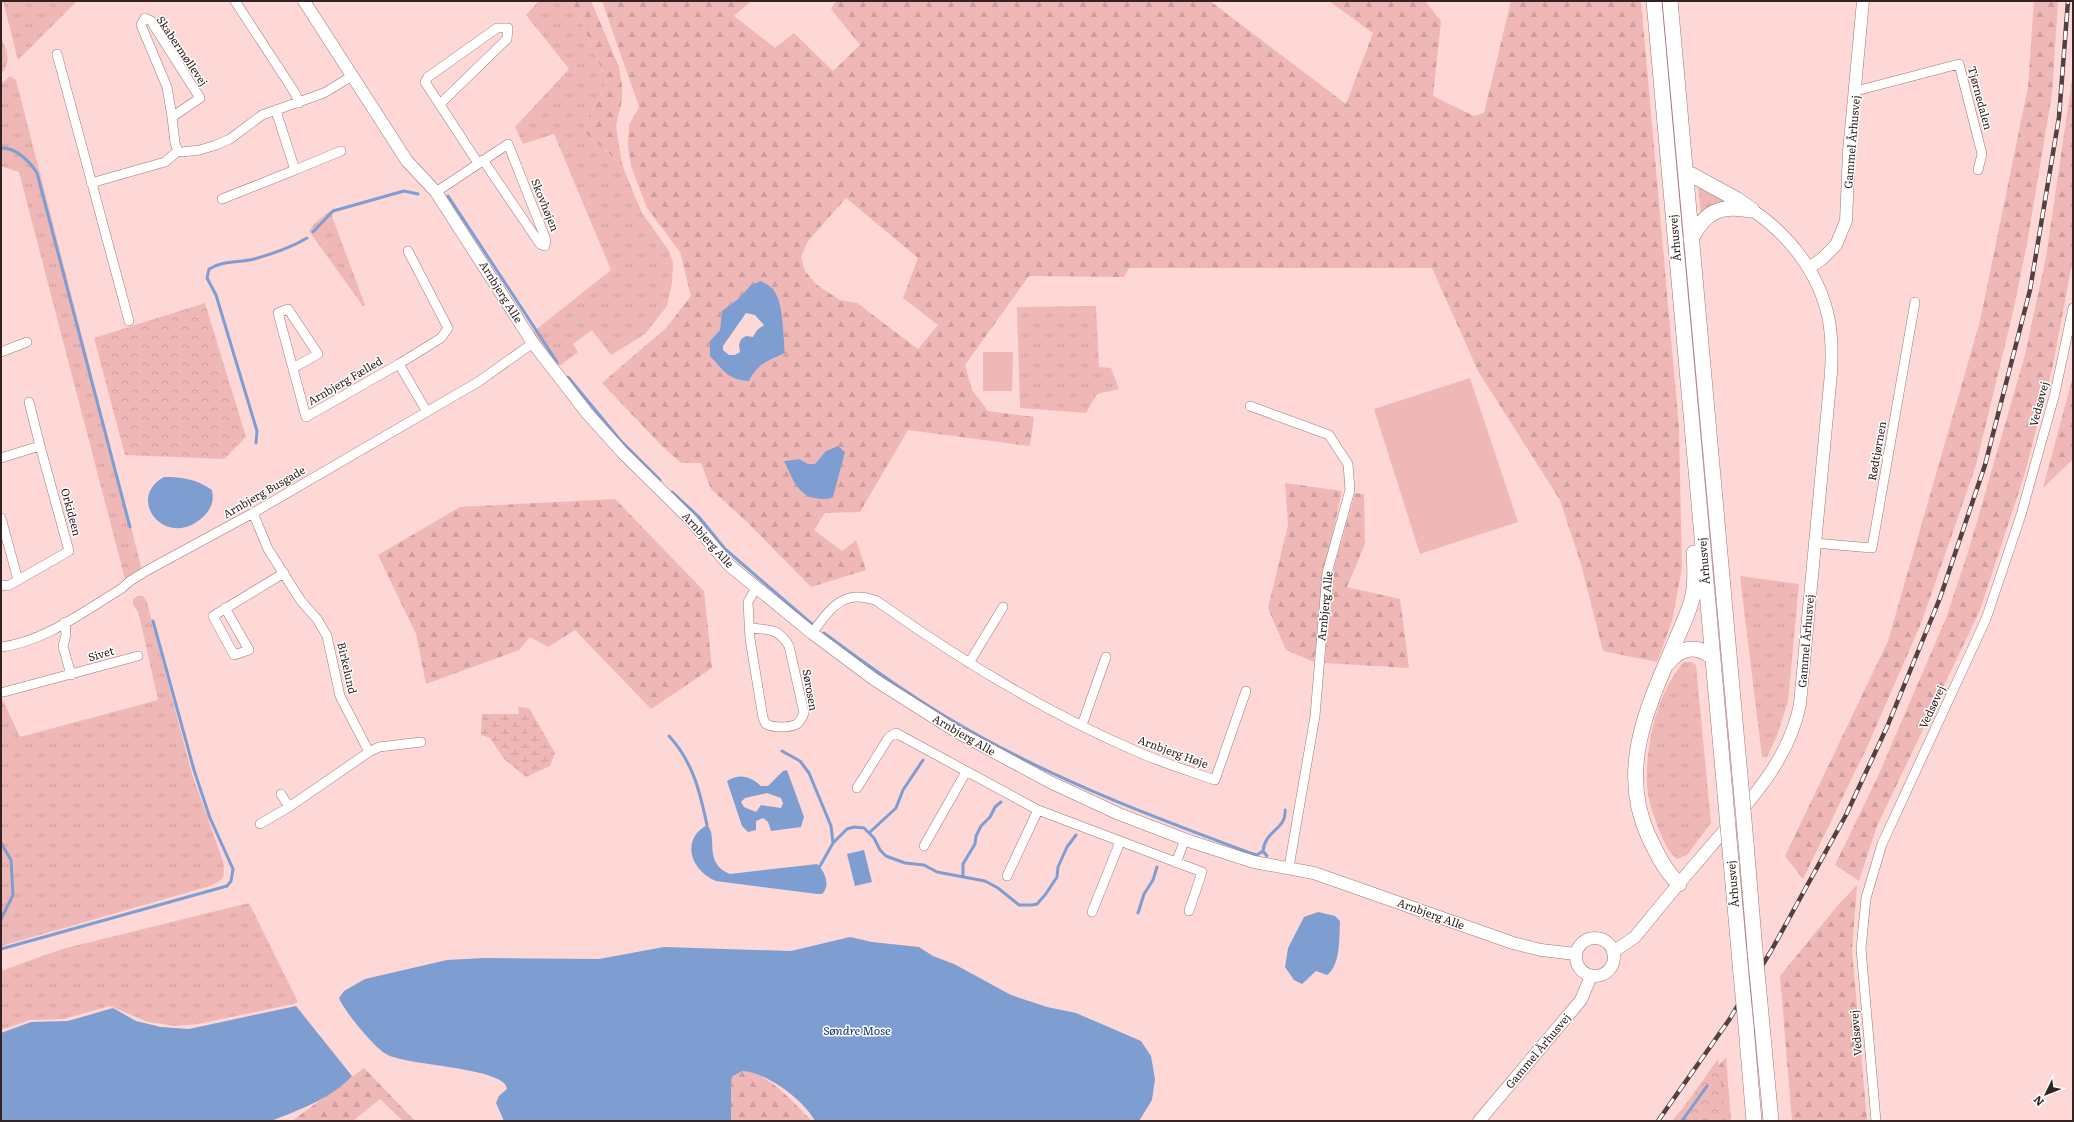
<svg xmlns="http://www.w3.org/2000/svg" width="2074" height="1122" font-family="Literata,serif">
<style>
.grass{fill:url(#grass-tufts)}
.forest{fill:url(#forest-firs);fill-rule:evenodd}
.wetland{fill:url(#wetland-marsh)}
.park{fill:url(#park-crowns)}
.pitch{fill:#efb8b7}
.water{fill:#7e9ed2;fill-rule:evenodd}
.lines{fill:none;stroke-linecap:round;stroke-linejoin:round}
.stream{stroke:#7e9ed2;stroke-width:3}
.minor-casing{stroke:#a17776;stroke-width:10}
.tertiary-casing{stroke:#a17776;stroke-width:13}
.primary-casing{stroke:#a17776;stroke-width:16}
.minor{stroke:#fff;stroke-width:9}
.tertiary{stroke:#fff;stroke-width:12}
.primary{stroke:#fff;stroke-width:15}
.rail-casing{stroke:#554040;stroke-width:4.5}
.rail{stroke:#fff;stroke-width:3;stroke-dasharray:9;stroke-linecap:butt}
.primary-bridge-casing{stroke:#a17776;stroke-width:16;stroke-linecap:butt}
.primary-bridge{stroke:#fff;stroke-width:15}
.labels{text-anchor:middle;stroke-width:3;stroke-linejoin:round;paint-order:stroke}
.street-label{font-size:11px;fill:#322;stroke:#fff}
.water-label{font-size:12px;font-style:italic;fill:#113775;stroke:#fff}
</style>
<defs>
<pattern id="grass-tufts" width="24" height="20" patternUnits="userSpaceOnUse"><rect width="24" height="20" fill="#efb8b7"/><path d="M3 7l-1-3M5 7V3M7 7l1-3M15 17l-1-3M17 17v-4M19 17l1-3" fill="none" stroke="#cd9e9d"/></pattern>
<pattern id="forest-firs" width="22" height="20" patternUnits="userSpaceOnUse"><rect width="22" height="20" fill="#efb8b7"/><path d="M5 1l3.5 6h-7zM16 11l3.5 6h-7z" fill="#cd9e9d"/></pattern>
<pattern id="wetland-marsh" width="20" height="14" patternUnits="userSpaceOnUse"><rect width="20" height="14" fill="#efb8b7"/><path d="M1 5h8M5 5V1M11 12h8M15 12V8" fill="none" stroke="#cd9e9d"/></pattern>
<pattern id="park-crowns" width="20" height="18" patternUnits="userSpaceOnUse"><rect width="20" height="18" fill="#efb8b7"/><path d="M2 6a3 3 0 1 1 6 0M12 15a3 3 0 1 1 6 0" fill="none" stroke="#cd9e9d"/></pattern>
</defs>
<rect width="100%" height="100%" fill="#fdd8d7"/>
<path class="grass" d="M3,1H77L18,60Z
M539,1H567L578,13L606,80L604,88L584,126V132L622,165L642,213L669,251L673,263L672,283L667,306L645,334L611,355L592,330L573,344L578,352L561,365H555L533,332L611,270L554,134L523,144L515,127L569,69L526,15Z
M1,37C7,51 12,62 1,74Z
M10,76L16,80L142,570L125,579L19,172L1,166V84Z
M1698,185L1733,203L1701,216Z
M330,211L365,305L363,306L309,231L315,223Z
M1096,306L1099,367L1111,368L1119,389L1097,394L1086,413L1020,408L1017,307Z
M1740,576L1799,584L1788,701L1777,736L1767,757H1762Z
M138,596H143L147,602L192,774L223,861C225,877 225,879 210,886L1,946V696L20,737L158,700L139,614L133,604V599Z
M1684,662H1691L1696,665L1711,823L1687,855L1677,859C1668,852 1663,840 1659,830C1654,816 1648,801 1647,786C1645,746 1657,692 1684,662Z
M249,903L298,1002L293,1004L198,1024L176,1026L148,1022L110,1006L64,1019L30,1020L1,1030V971L62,949Z"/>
<path class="forest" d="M567,1H591L619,67L622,86V100L616,125L622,165L584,132V126L604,88L606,80L578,13Z
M602,1H751L734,16L775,48L794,33L833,71L860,45L831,9L836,1H1210L1346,104L1373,33L1329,1H1425L1441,21L1433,96L1474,116L1484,113L1511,1H1641L1679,428L1682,568L1672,621L1657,662L1603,651L1581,564L1560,500L1478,371L1432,268H1129L1124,277L1029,276L965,365L972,390L988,411L1034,417L1030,446L908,430L860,512L825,513L814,530L842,551L856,540L866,570L811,587L747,522L711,489L701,463H681L662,446L602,383L666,328L691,296L680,252L647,208L631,166L628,146L629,125L639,107ZM846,198L918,258L903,298L938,325L918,349L857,303L840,300L817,285L805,271L801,257L808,241ZM751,285L771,287C784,305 783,331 785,353C768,361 758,363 749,380L710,341L720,330L722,311L738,299ZM826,451L836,481L833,497L784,461L799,459L808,464H815Z
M2034,1H2058L2052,94L2027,244L2013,312L1976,465L1922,621L1868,745L1803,879L1785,856L1888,641L1980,321L2028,87Z
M2073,73V258L2052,370L2024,476L1980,610L1877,826L1859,881L1835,865L1879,774L1946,618L1969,549L2025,355L2046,257Z
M2073,376V459L2043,488Z
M1285,483L1342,491L1324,573L1314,662L1286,650L1268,608L1288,525Z
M1355,493L1364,494L1365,544L1347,587L1400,599L1409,668L1325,663L1332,575Z
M615,499L704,591L712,668L651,709L575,630L548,647L530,637L519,650L426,684L416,634L378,555L460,507Z
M1857,885L1852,950L1867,1121H1792L1780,976L1838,905Z
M1726,1057L1731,1121H1672Z
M364,1068L415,1121H403L380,1099L353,1121H292Z
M739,1071C765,1068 795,1105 812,1121H731V1081L733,1076Z"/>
<path class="wetland" d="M518,707L529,708L555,753L550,766L526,777L504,759L490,738L481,735L482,714H519Z"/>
<path class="park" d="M205,303L246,437L224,459L125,455L94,338Z
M1718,1059L1726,1121H1674Z"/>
<path class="pitch" d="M983,352H1013L1012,391H983Z
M1470,378L1518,522L1420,554L1374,409Z"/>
<path class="water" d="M761,281C764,283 769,285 772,288C784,301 783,335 785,353C768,361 758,363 749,381C728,380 724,371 710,356V341L720,330L722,311L738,299L751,285ZM746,313L755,315L764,325L757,330L753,337L746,336L741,339L739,345L740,352L735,355H729L723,350V346Z
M838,446L845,452L833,497C829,499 826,499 821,499C798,498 793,479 784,461L799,459L808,464H815L826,451Z
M164,477C183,477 196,479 212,490C214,501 212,508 203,517C167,551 124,499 164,477Z
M787,770L804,817L801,827L771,831L768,822L763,818L756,821V830L748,832L742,826L727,781C740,773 750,776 761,786H768L783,771ZM767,793L781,798L783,803L781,808L761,805L756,812L744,807L741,802L745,798Z
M707,825C719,836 702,863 730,874L817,864C825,871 831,886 822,894H817L716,881C691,871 680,840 707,825Z
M864,850L872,882L855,886L847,854Z
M1318,912L1335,916L1340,921C1339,937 1341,965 1327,975L1316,971L1302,984L1294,980L1285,967L1288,948L1304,917Z
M850,937L872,942L919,947L933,956L954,964L1011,995L1047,1007L1076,1013L1141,1041L1151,1056L1155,1079L1152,1100L1139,1121H815C804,1100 766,1072 742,1071L733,1076L731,1081V1121H504L496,1103L499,1096L507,1089C506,1067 405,1066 386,1054C374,1047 344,1011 339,998L344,991L365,979L447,960L484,958L599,959L664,947L791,951Z
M296,1006L352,1076C332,1098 299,1110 271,1121H1V1033L31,1022L68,1021L113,1008L136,1021L161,1027L189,1029Z"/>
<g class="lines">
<path class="stream" d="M1,148C16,147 30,162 37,173L130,527
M448,196L557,362
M313,232L333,211L404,191L418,194
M568,377L620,440L660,480
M256,443L257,431L216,295L207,278L209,269C223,260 239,263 254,259C272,254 292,247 307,238
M672,492L699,517L725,549L812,624
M824,633C875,671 927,708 983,738C1068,785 1159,819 1250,853L1257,855L1263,851L1267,856
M669,736C693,762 700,792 707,825
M782,751L800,761L809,773L831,826L833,843L820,866
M870,832L896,808L903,790L923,760
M1,843L11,860L13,895L1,919
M833,843L847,829L854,827L864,828L874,838L880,850L886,856L905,863L924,865L937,872L985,881L998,888L1019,905H1032L1037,904L1045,895L1057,877L1058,867L1067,847L1076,835
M1263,851C1265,830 1287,829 1285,810
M963,876V864L975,844L976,836L981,826L990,817L995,807L1001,802
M1138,913L1144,894L1153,880L1157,867
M1,949L227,886L231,881L233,869L210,818L194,770L153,621
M1682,1121L1707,1086"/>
<g class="minor-casing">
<path id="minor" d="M235,1L295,93L299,103
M57,54L129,321
M1856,91L1959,64L1982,154L1978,170
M440,104L507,39L508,28H497L428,77L425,82L478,163
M172,117L167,87L141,25L145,18L151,21L200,98L172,117L175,143L178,151
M178,151L182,152L200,150L216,145L230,139L262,115L324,93L352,76
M295,170L341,151
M91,183L165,162L178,151
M436,192L508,144L546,240L545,246L540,244L483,160
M222,199L295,170L276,111
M1,352L27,342
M399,364L441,338L448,328L408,251
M293,368L318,354L288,309L278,313L306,417L399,364L427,412
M29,402L40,446
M1250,406L1329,435L1348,464L1350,490L1327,573L1315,716L1289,867
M1,458L40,446L69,551L8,586L1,585
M253,513L268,549L301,601L317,619L327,636L340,696L369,752L289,807L260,824
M1,518L18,580
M1814,543L1872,548L1915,302
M225,608L249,650L234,655L213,616L284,573
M65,622L66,635L63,646L71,675
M751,628C770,630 778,628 789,646L804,713C802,717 801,721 797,724C789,728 774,728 766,724L763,718L750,639L748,602L756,588
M812,633C831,608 843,588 877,601C958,659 1045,712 1138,752C1163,763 1189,771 1215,780L1246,691
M1,647C44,642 84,611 121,589L130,581L146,571L253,513L478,382L533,343
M969,663L1003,607
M4,692L138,656
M1082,725L1106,657
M369,752L379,747L421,742
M857,788L889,737L896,733L1038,810L1202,872L1189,911
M281,794L289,807
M924,846L966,772
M1176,863L1185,839
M1007,876L1038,810
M1092,912L1120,842
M1876,1121L1861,949L1866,898L1882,844L1986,619L2021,515L2055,393L2073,308"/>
</g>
<g class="tertiary-casing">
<path id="tertiary" d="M304,1L407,161L436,192L533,343L587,413L622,452L689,518L729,565L812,633L875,680L957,732L1050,782L1119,814L1192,842L1254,862L1314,873L1513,943L1541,950L1576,954
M1809,268L1822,259L1836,245L1846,221L1849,152L1863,1
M1576 957a19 19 0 1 1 38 0a19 19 0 1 1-38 0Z
M1613,952L1635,937C1660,906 1685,876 1711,846C1748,803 1789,761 1800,704L1831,373C1832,356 1832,338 1829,321C1821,276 1790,235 1752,210
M1479,1121L1581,1000L1591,976"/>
</g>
<g class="primary-casing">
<path id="primary" d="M1654,1L1725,793
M1670,1L1740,776
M1686,174L1692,175L1736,199L1752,210
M1691,239C1705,212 1720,204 1750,210
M1668,663C1680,647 1698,644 1713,658
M1746,843L1755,951
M1731,861L1741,974
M1679,884C1665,871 1656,852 1648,835C1617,766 1650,702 1677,638C1683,624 1690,610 1693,595C1696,581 1695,567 1694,553
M1760,1004L1771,1121
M1746,1026L1754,1121"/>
</g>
<use href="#minor" class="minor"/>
<use href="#tertiary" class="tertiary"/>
<use href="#primary" class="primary"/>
<g class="rail-casing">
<path id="rail" d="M1658,1121L1729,1020L1771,951L1846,815L1887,727L1940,598L1985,465L2030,290L2059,117L2068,1"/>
</g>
<use href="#rail" class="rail"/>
<g class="primary-bridge-casing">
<path id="primary-bridge" d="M1740,776L1746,843
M1725,793L1731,861
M1755,951L1760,1004
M1741,974L1746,1026"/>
</g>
<use href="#primary-bridge" class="primary-bridge"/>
</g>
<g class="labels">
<g class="street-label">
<text transform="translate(182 51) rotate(56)" y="4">Skabermøllevej</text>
<text transform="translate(1980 98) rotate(75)" y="4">Tjørnedalen</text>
<text transform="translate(1852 142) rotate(-85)" y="4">Gammel Århusvej</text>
<text transform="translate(545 205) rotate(68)" y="4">Skovhøjen</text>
<text transform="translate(1675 238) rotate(-95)" y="4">Århusvej</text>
<text transform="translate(501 292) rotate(58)" y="4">Arnbjerg Alle</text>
<text transform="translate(345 381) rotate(-30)" y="4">Arnbjerg Fælled</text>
<text transform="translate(2039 404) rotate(-75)" y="4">Vedsøvej</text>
<text transform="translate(1877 451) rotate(-80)" y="4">Rødtjørnen</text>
<text transform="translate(264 492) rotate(-30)" y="4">Arnbjerg Busgade</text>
<text transform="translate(71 512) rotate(75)" y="4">Orkideen</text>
<text transform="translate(708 540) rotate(48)" y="4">Arnbjerg Alle</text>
<text transform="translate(1704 561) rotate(-95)" y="4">Århusvej</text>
<text transform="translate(1325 606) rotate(-84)" y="4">Arnbjerg Alle</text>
<text transform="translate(1806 641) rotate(-85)" y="4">Gammel Århusvej</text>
<text transform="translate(101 654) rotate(-16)" y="4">Sivet</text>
<text transform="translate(347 668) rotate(77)" y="4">Birkelund</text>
<text transform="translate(810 690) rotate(80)" y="4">Sørosen</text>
<text transform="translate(1932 707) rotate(-65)" y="4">Vedsøvej</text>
<text transform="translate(964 735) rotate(30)" y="4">Arnbjerg Alle</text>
<text transform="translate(1173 752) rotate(20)" y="4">Arnbjerg Høje</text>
<text transform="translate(1733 884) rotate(-95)" y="4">Århusvej</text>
<text transform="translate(1431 914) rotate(20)" y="4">Arnbjerg Alle</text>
<text transform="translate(1856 1033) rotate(-95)" y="4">Vedsøvej</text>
<text transform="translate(1538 1051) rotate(-50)" y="4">Gammel Århusvej</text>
</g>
<g class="water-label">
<text x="857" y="1035">Søndre Mose</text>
</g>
</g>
<rect width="2074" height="1122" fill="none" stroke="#332222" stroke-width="4"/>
<g transform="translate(2046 1094) rotate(227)" stroke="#ffffff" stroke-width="3" paint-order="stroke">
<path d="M0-3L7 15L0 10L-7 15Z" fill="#332222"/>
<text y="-6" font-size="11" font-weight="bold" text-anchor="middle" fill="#332222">N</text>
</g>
</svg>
